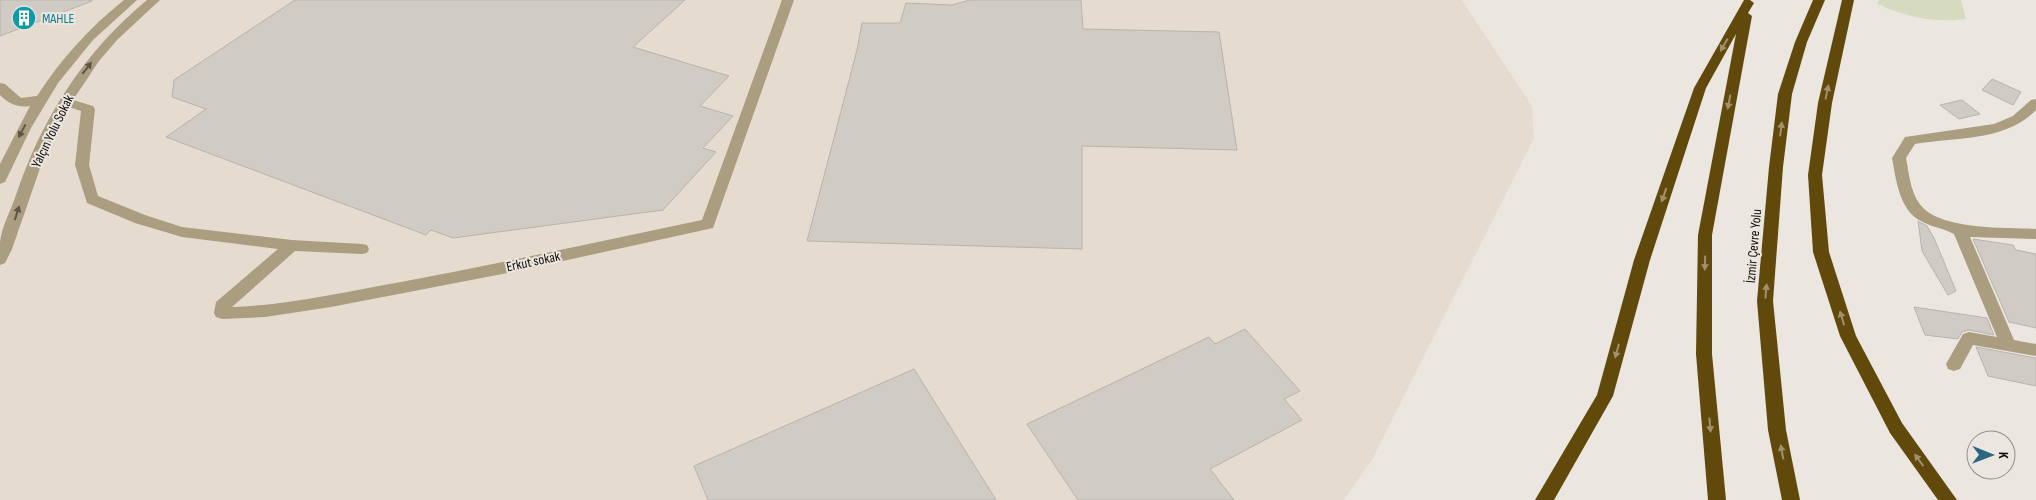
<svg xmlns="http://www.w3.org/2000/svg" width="2036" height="500" font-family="'Sofia Sans Condensed',sans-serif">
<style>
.built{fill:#e6dbcf}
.green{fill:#d6dabe}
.building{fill:#d0cbc5;stroke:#b7b3ad}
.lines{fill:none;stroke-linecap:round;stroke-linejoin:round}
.minor{fill:#ab9d7f;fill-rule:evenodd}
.highway{fill:#61490c;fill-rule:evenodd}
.oneway{fill:#a0906c}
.oneway2{fill:#5d5545}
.labels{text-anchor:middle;stroke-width:4;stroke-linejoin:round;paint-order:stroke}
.culture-label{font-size:14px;fill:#0d838f;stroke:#ece6e1;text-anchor:start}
.street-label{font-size:14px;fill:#0f0d0b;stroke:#ece6e1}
</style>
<rect width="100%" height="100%" fill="#ece6e1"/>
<path class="built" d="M0,0H1462L1532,106L1534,138L1372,460L1344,500H0Z"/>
<path class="green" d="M1879,0H1961L1966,19C1931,23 1909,17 1877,4Z"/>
<path class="building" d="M0,0H92V1L0,36Z
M295,0H685L633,47L729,76L700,106L733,116L703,148L716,152L663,210L453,238L431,230L426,235L166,137L206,109L172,97L174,80Z
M970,0H1081L1083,29L1219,32L1237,150L1082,146V249L807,241L857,50L862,23H900L906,3L952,5Z
M1992,79L2021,92L2013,105L1982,90Z
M1962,100L1980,114L1959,119L1940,105Z
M1918,221L1927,226L1934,238L1956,291L1948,295L1922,251Z
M1973,239L2013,245L2016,250L2036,254V328L2009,322Z
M1914,307L1987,318L1994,335L1969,330L1962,332L1958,339L1925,335Z
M1245,329L1300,391L1284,399L1302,420L1210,469L1234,500H1078L1027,424L1209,337L1215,344Z
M1976,347L2036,358V386L1988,376Z
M914,369L996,500H708L694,466Z"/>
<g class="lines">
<path class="minor" d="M124,0H137L93,40L58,83L31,128L5,182L0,184V164L30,106C18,108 9,104 0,95V83L5,84L21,98L37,96C61,59 89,28 124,0Z
M147,0H160L117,40L99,61L73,100L93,106L95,109L89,165L98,196L145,215L182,227L292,240L362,244L367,245L369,249L367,253L362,254L295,251L232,307C289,305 345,292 401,282C502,263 602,241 702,220L782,0H794L713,228L513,272L331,307L265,317L222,319L216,317L214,313L216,302L278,249L182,237L135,223L87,203L75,165L81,111L69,107L45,154L12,249L5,263L0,265C0,257 0,249 0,242C2,226 11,210 16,195C42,118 84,52 147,0Z
M2036,99V110C2005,142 1955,137 1915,144L1906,158C1909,173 1910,190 1919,203C1938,231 2005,227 2036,229V239L1970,237L2014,340L2036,344V356L1973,345L1960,369L1954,371L1948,369L1946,364L1963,334L1969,332L1997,337L1954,234C1943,228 1931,227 1921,221C1899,210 1896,179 1892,158L1905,137L1994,124L2013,116L2031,100Z"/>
<path class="highway" d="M1744,0H1750L1754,3L1748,13L1752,16L1712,235V354L1726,500H1708L1696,354L1698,235L1736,34L1706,88L1650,260L1613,396L1554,500H1535L1597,395L1634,260L1694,88Z
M1813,0H1825L1807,42L1792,94L1783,167L1773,301L1786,430L1800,500H1782L1768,430L1757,301L1769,167L1778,94L1795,42Z
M1842,0H1854L1832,103L1822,175L1829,252L1856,336L1902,423L1957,500H1938L1890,433L1840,336L1813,252L1808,175L1818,103Z"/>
</g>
<defs><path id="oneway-solid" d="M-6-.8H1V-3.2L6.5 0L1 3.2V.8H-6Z" transform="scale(1.25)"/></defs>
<g class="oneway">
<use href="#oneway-solid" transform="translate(1724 45) rotate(120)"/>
<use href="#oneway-solid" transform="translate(1827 92) rotate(-78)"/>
<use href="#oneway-solid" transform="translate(1729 102) rotate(101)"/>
<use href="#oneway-solid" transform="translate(1781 129) rotate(-83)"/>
<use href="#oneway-solid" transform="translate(1664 195) rotate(109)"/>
<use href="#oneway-solid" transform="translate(1705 263) rotate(91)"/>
<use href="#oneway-solid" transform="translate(1766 291) rotate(-85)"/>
<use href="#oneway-solid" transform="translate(1842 318) rotate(-107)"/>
<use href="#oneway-solid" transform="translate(1617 351) rotate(105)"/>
<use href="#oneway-solid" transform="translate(1710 425) rotate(85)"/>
<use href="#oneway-solid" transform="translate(1782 452) rotate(-101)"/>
<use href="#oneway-solid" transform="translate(1919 460) rotate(-126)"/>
</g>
<g class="oneway2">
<use href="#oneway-solid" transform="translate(87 68) rotate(-52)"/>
<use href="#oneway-solid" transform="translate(22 131) rotate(118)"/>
<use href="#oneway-solid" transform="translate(17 213) rotate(-72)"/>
</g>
<defs>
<g id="building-disc" transform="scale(1.25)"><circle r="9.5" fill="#0f9aa8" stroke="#ece6e1"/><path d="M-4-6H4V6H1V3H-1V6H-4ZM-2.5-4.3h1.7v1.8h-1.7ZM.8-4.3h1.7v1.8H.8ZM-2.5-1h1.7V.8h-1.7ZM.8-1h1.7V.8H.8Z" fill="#fff"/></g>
</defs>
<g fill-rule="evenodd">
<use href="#building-disc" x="24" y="18"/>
</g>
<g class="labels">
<g class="culture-label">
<text x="42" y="23">MAHLE</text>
</g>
<g class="street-label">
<text transform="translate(52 131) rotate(-64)" y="5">Yalçın Yolu Sokak</text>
<text transform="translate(1753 246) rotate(-85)" y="5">İzmir Çevre Yolu</text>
<text transform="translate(533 261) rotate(-12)" y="5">Erkut sokak</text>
</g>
</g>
<g transform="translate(1991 455) rotate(91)"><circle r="24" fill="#ece6e1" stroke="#948f8b"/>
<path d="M0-4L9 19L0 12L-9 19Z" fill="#2b687f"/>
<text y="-8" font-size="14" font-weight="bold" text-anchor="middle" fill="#0f0d0b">K</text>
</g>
</svg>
